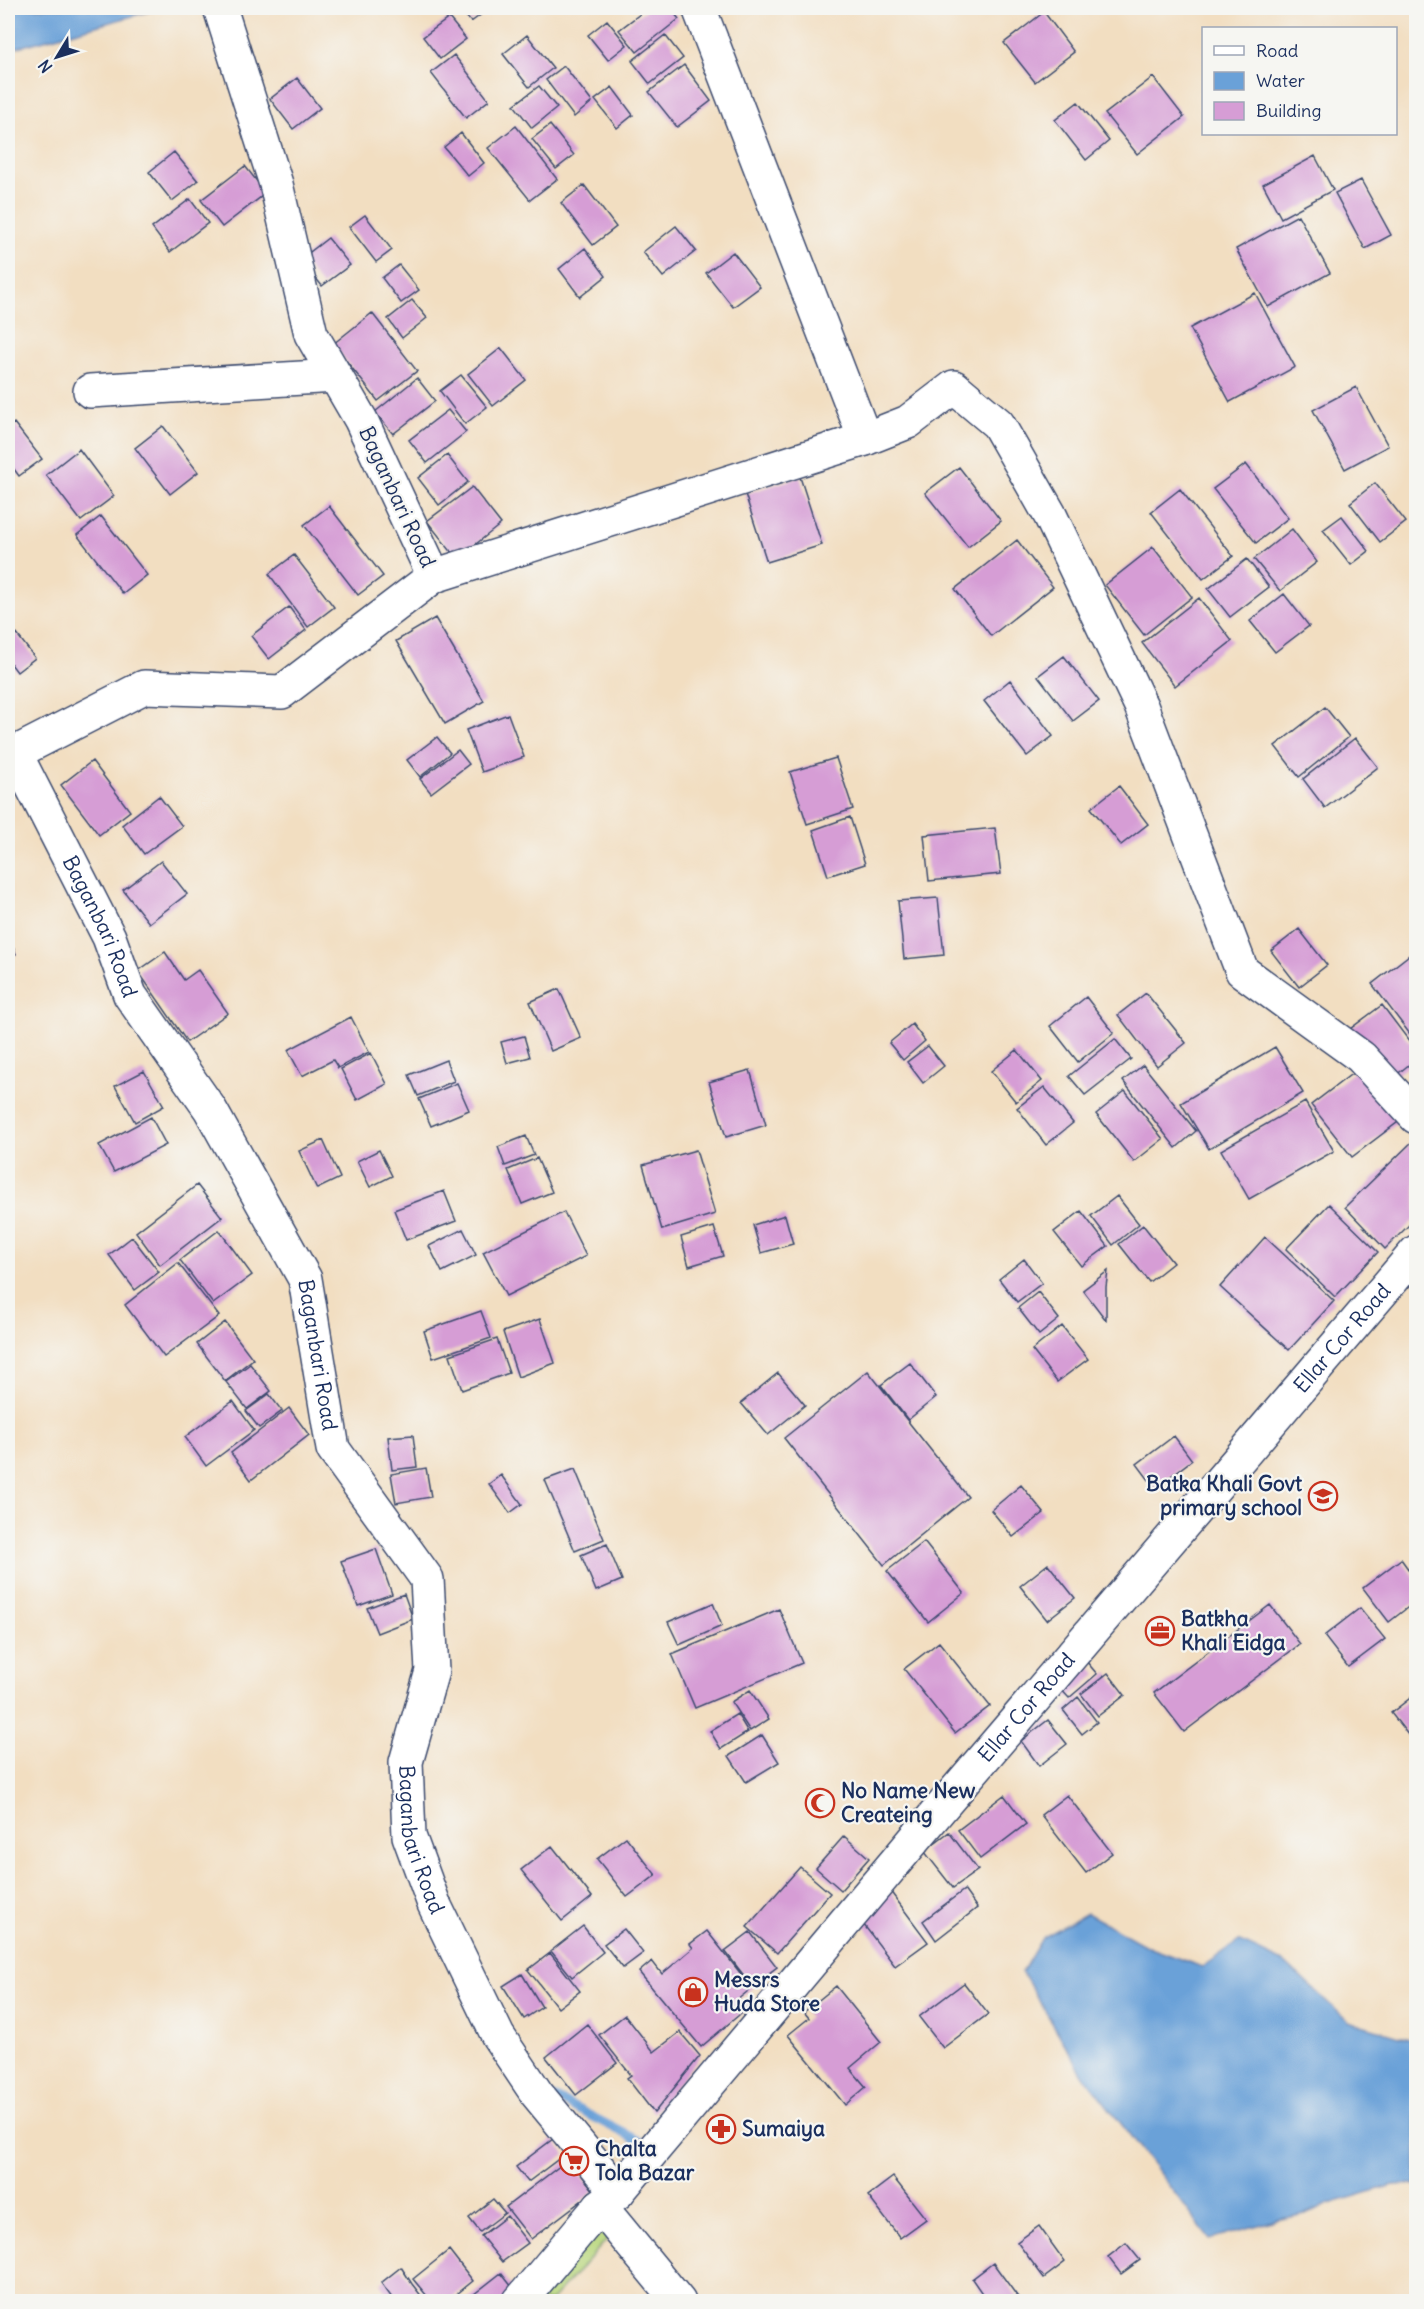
<svg xmlns="http://www.w3.org/2000/svg" width="1424" height="2309" font-family="Delius,sans-serif">
<style>
.green{fill:#b9d77e;stroke:#6a836e;stroke-width:1.5}
.water{fill:#6aa1d8;stroke:#42689b;stroke-width:1.5}
.lines{fill:none;stroke-linecap:round;stroke-linejoin:round}
.stream{stroke:#6aa1d8;stroke-width:9}
.building{fill:#d69dd5}
.street-casing{stroke:#3b496d;stroke-width:36}
.secondary-casing{stroke:#3b496d;stroke-width:36}
.street{stroke:#fff;stroke-width:33}
.secondary{stroke:#fff;stroke-width:33}
.labels{text-anchor:middle;stroke-width:4.5;stroke-linejoin:round;paint-order:stroke}
.street-label{font-size:21px;fill:#1b2f5e;stroke:#f6f6f2}
.poi-label{font-size:21px;font-weight:bold;fill:#1b2f5e;stroke:#f6f6f2;text-anchor:start}
</style>
<rect width="100%" height="100%" fill="#f6f6f2"/>
<filter id="ink" filterUnits="userSpaceOnUse"><feTurbulence type="fractalNoise" baseFrequency=".0167" numOctaves="2"/><feDisplacementMap in="SourceGraphic" scale="12" xChannelSelector="R" yChannelSelector="G"/><feConvolveMatrix kernelMatrix="1 2 1 2 8 2 1 2 1" color-interpolation-filters="sRGB"/></filter>
<filter id="wash" filterUnits="userSpaceOnUse"><feTurbulence type="fractalNoise" baseFrequency=".008" numOctaves="4" result="noise"/><feDisplacementMap in="SourceGraphic" scale="24" xChannelSelector="R" yChannelSelector="G"/><feGaussianBlur stdDeviation="1.35" result="paint"/><feColorMatrix in="noise" values="0 0 0 0 0 0 0 0 0 0 0 0 0 0 0 0 0 1.4 0 .05"/><feComposite in="paint" operator="in"/></filter>
<g filter="url(#wash)">
<rect width="100%" height="100%" fill="#f2dec1"/>
<path class="green" d="M598,2222L612,2234L551,2301L527,2302Z"/>
<path class="water" d="M8,8H162L8,50Z
M1087,1913L1150,1948L1202,1967L1239,1941L1285,1963L1348,2021L1416,2041V2184L1393,2185L1329,2204L1305,2214L1276,2220L1210,2239L1082,2073L1022,1972L1042,1938Z"/>
<g class="lines">
<path class="stream" d="M556,2098L651,2147"/>
</g>
<g id="blocks">
<path class="building" d="M459,8H490L471,22Z
M648,8H670L679,19L637,52L619,30Z
M1044,12L1074,52L1035,82L1004,43Z
M449,18L466,39L440,59L423,37Z
M607,20L627,45L608,60L588,35Z
M527,35L553,68L529,87L503,54Z
M665,35L683,58L650,84L632,61Z
M454,55L489,100L466,118L431,73Z
M684,65L711,101L677,127L649,92Z
M564,66L592,102L574,117L546,80Z
M1153,77L1184,117L1137,154L1105,114Z
M297,78L320,108L293,129L270,99Z
M539,86L557,108L532,128L514,105Z
M612,87L633,115L617,128L595,100Z
M1078,102L1109,141L1086,160L1055,120Z
M550,125L574,155L556,169L532,139Z
M516,126L557,179L530,200L488,148Z
M461,133L484,163L468,176L444,147Z
M174,152L198,181L172,201L149,172Z
M1315,156L1333,190L1281,218L1263,184Z
M245,166L266,193L222,227L201,200Z
M1361,180L1391,235L1365,249L1335,193Z
M584,185L616,227L593,245L561,203Z
M190,199L208,223L170,252L152,228Z
M365,215L392,250L376,262L349,227Z
M1298,215L1330,273L1268,307L1236,249Z
M676,226L696,251L663,277L643,252Z
M328,238L350,265L322,286L301,259Z
M585,248L606,276L580,297L559,269Z
M733,252L760,287L733,307L706,273Z
M399,265L419,290L401,303L382,278Z
M1255,293L1295,367L1230,402L1190,328Z
M412,300L427,318L402,338L388,319Z
M372,313L417,371L378,401L333,344Z
M501,348L526,380L493,406L468,374Z
M461,375L487,407L465,424L440,391Z
M417,378L435,401L393,434L375,412Z
M1356,387L1388,446L1345,469L1313,410Z
M448,410L466,432L427,463L409,440Z
M14,423L42,459L19,476L8,461V428Z
M163,426L198,472L170,494L135,448Z
M79,449L114,496L81,521L46,475Z
M447,455L468,482L439,505L418,478Z
M1246,464L1288,518L1256,543L1213,489Z
M959,467L1001,521L968,547L925,493Z
M800,477L822,545L767,562L745,494Z
M1375,483L1406,522L1380,542L1350,503Z
M472,487L501,524L457,559L427,521Z
M1180,489L1233,556L1203,579L1151,512Z
M329,506L383,576L358,595L304,525Z
M101,516L147,575L123,594L77,535Z
M1342,516L1369,551L1351,565L1323,530Z
M1292,529L1317,562L1280,591L1254,559Z
M1017,540L1053,587L991,636L955,589Z
M1153,547L1192,597L1144,635L1105,585Z
M294,555L334,607L308,627L269,574Z
M1247,559L1269,587L1230,617L1208,589Z
M1284,594L1309,626L1275,652L1250,621Z
M1199,598L1232,641L1175,686L1142,643Z
M289,607L306,630L269,659L251,636Z
M435,618L484,701L445,724L396,641Z
M16,633L35,658L17,672L8,660V640Z
M1064,656L1099,701L1073,721L1038,676Z
M1010,680L1053,736L1027,756L984,701Z
M1325,707L1349,737L1299,777L1275,746Z
M508,714L524,757L482,772L466,730Z
M437,737L450,753L420,777L407,760Z
M1355,738L1378,767L1325,808L1303,779Z
M458,750L469,764L431,793L420,779Z
M836,758L853,809L807,824L790,772Z
M92,761L130,811L99,835L61,785Z
M1119,786L1148,824L1121,845L1091,808Z
M159,796L182,826L144,854L122,825Z
M850,817L865,864L828,876L813,830Z
M995,828L1001,874L929,881L924,835Z
M161,861L187,894L149,923L123,890Z
M938,898L944,955L904,959L898,901Z
M1299,929L1327,965L1299,987L1271,951Z
M8,936L16,954L8,958Z
M165,952L184,980L198,970L228,1013L187,1042L138,971Z
M1413,952L1416,956V1042L1372,984Z
M559,989L581,1038L551,1051L530,1002Z
M1146,993L1186,1043L1157,1066L1118,1015Z
M1086,997L1114,1033L1078,1062L1050,1026Z
M1382,1005L1416,1050V1059L1390,1080L1350,1029Z
M351,1017L369,1052L338,1068L333,1060L302,1076L288,1050Z
M912,1024L925,1041L903,1060L889,1043Z
M524,1036L530,1057L507,1063L501,1042Z
M1115,1039L1131,1059L1085,1095L1069,1076Z
M928,1046L944,1066L923,1083L907,1062Z
M1275,1047L1303,1093L1209,1149L1181,1103Z
M1017,1050L1042,1081L1016,1102L991,1071Z
M371,1053L387,1084L357,1100L341,1069Z
M446,1060L454,1081L418,1096L409,1075Z
M1143,1065L1196,1131L1176,1148L1123,1081Z
M1362,1066L1402,1119L1352,1157L1311,1105Z
M750,1070L766,1125L726,1137L709,1082Z
M144,1071L164,1106L135,1122L115,1086Z
M457,1083L469,1110L431,1126L419,1099Z
M1044,1087L1073,1123L1046,1145L1017,1108Z
M1125,1091L1163,1139L1134,1162L1096,1114Z
M1305,1102L1334,1151L1249,1199L1221,1150Z
M151,1117L166,1145L114,1172L99,1145Z
M526,1136L534,1155L505,1166L498,1147Z
M1415,1139L1416,1218L1385,1249L1345,1207Z
M323,1140L340,1178L317,1189L299,1151Z
M379,1150L392,1176L370,1187L357,1161Z
M696,1150L715,1214L662,1230L643,1165Z
M537,1158L552,1192L522,1204L508,1170Z
M197,1185L222,1217L160,1265L136,1232Z
M444,1191L456,1221L406,1240L394,1210Z
M1117,1196L1139,1224L1113,1245L1091,1216Z
M1329,1204L1378,1252L1335,1297L1286,1249Z
M1081,1211L1108,1246L1081,1266L1054,1232Z
M564,1212L586,1256L506,1296L483,1252Z
M785,1215L793,1244L761,1253L753,1225Z
M1143,1225L1173,1263L1149,1282L1119,1244Z
M714,1227L723,1256L689,1266L681,1237Z
M463,1229L476,1255L442,1272L429,1246Z
M219,1230L252,1275L213,1304L180,1260Z
M132,1237L159,1272L135,1290L109,1255Z
M1265,1237L1334,1301L1289,1350L1220,1287Z
M1024,1259L1042,1283L1017,1302L999,1279Z
M178,1263L219,1316L164,1357L125,1305Z
M1108,1271L1106,1287V1320L1083,1290Z
M1038,1292L1059,1319L1039,1335L1018,1308Z
M481,1311L491,1338L433,1358L424,1331Z
M540,1319L555,1363L518,1377L503,1332Z
M225,1322L253,1359L225,1381L197,1344Z
M1062,1326L1088,1359L1057,1382L1032,1350Z
M497,1339L509,1373L462,1390L450,1355Z
M910,1363L936,1397L908,1420L881,1385Z
M250,1364L271,1391L247,1409L226,1382Z
M868,1371L968,1497L884,1565L784,1438Z
M778,1373L805,1405L768,1435L741,1403Z
M269,1394L282,1411L259,1428L246,1411Z
M233,1401L254,1430L206,1466L185,1437Z
M289,1408L309,1435L251,1480L231,1453Z
M413,1435L417,1467L392,1470L388,1437Z
M1174,1436L1192,1460L1155,1488L1137,1464Z
M426,1468L431,1497L396,1503L391,1474Z
M575,1469L604,1539L575,1551L545,1480Z
M501,1475L522,1504L510,1513L489,1484Z
M1021,1485L1044,1513L1013,1537L991,1510Z
M924,1542L964,1593L928,1622L887,1571Z
M607,1544L622,1580L596,1591L581,1555Z
M376,1549L392,1594L358,1606L341,1561Z
M1401,1559L1416,1580V1601L1389,1622L1363,1588Z
M1048,1564L1075,1598L1047,1620L1020,1586Z
M404,1594L413,1619L377,1633L367,1608Z
M713,1603L722,1626L679,1645L668,1622Z
M1270,1605L1300,1644L1184,1732L1154,1693Z
M1360,1608L1385,1639L1348,1667L1324,1636Z
M779,1609L802,1663L695,1708L672,1654Z
M939,1642L990,1706L955,1733L904,1669Z
M1086,1661L1097,1674L1069,1698L1058,1686Z
M1108,1673L1125,1695L1098,1716L1081,1694Z
M750,1690L769,1719L750,1731L731,1702Z
M1413,1696L1416,1700V1745L1391,1713Z
M1078,1697L1097,1722L1082,1734L1063,1710Z
M737,1714L748,1732L721,1749L710,1731Z
M1048,1720L1067,1744L1039,1766L1021,1741Z
M762,1735L779,1762L746,1782L729,1756Z
M1004,1795L1026,1824L980,1859L958,1830Z
M1067,1795L1112,1853L1086,1873L1041,1815Z
M949,1832L978,1870L953,1888L924,1851Z
M844,1836L869,1858L841,1890L816,1868Z
M626,1837L656,1875L627,1897L597,1859Z
M552,1846L592,1897L562,1921L521,1870Z
M800,1867L830,1893L777,1953L747,1927Z
M964,1890L977,1908L936,1940L923,1921Z
M890,1891L928,1942L895,1966L857,1916Z
M583,1926L603,1952L572,1977L551,1951Z
M624,1929L643,1953L623,1968L604,1944Z
M707,1931L752,1988L737,2000L745,2010L701,2047L639,1972L652,1961L662,1974L693,1948L690,1944Z
M750,1932L777,1967L752,1986L725,1951Z
M550,1953L580,1991L558,2008L528,1970Z
M522,1974L542,2007L524,2019L503,1986Z
M964,1983L988,2014L943,2048L919,2017Z
M836,1986L881,2042L850,2068L866,2087L845,2105L788,2035L809,2018L804,2012Z
M625,2015L654,2052L680,2032L700,2056L654,2113L627,2078L631,2075L599,2035Z
M587,2024L617,2063L576,2095L546,2057Z
M553,2139L565,2154L528,2182L516,2167Z
M569,2159L594,2191L531,2239L506,2207Z
M893,2177L926,2219L900,2238L868,2196Z
M493,2199L505,2213L480,2232L469,2218Z
M507,2216L528,2243L502,2262L481,2236Z
M1039,2226L1065,2262L1044,2278L1017,2242Z
M1126,2243L1140,2260L1121,2274L1108,2257Z
M449,2250L473,2281L447,2302H432L413,2279Z
M993,2263L1020,2300L1018,2302H988L972,2279Z
M401,2267L412,2284L426,2302H395L381,2283Z
M501,2273L516,2292L503,2302H464Z"/>
</g>
</g>
<g filter="url(#ink)">
<use href="#blocks" fill-opacity="0" stroke="#3b496d" stroke-width="1.5"/>
<g class="lines">
<g class="street-casing">
<path id="street" d="M699,8L865,439
M600,2206L679,2302"/>
</g>
<g class="secondary-casing">
<g id="secondary">
<path d="M90,391L335,376"/>
<path d="M434,576L865,439L908,422L954,387L998,424L1050,515L1141,706L1242,971L1361,1057L1416,1117"/>
<path d="M15,753L144,687L282,692L434,576L361,420L311,334L276,184L220,8"/>
<path id="s1" d="M8,758L15,753L109,937L130,995L210,1109L305,1279L333,1449L427,1579L432,1671L406,1762L409,1836L434,1904L498,2036L537,2094L618,2192"/>
<path id="s2" d="M519,2302L600,2206L618,2192L940,1809L1416,1252"/>
</g>
</g>
<use href="#street" class="street"/>
<use href="#secondary" class="secondary"/>
</g>
</g>
<defs>
<g id="school-ring" transform="scale(1.5)"><circle r="9.5" fill="#f6f6f2" stroke="#c8321e" stroke-width="1.5"/><path d="M0-5L7-2L0 1L-7-2ZM-4 1L0 2.5L4 1V4Q0 6-4 4Z" fill="#c8321e"/></g>
<g id="office-ring" transform="scale(1.5)"><circle r="9.5" fill="#f6f6f2" stroke="#c8321e" stroke-width="1.5"/><path d="M-6-3h4V-5.5h4V-3h4V5H-6ZM-1-4.5V-3h2v-1.5ZM-6 0V1H6V0Z" fill="#c8321e"/></g>
<g id="mosque-ring" transform="scale(1.5)"><circle r="9.5" fill="#f6f6f2" stroke="#c8321e" stroke-width="1.5"/><path d="M3.5-4.9A6 6 0 1 0 3.5 4.9A5 5 0 1 1 3.5-4.9Z" fill="#c8321e"/></g>
<g id="shop-ring" transform="scale(1.5)"><circle r="9.5" fill="#f6f6f2" stroke="#c8321e" stroke-width="1.5"/><path d="M-5-2.5h2.3a2.7 3.5 0 0 1 5.4 0H5L5.5 6h-11ZM-1.5-2.5h3a1.5 2.3 0 0 0-3 0Z" fill="#c8321e"/></g>
<g id="pharmacy-ring" transform="scale(1.5)"><circle r="9.5" fill="#f6f6f2" stroke="#c8321e" stroke-width="1.5"/><path d="M-2-6h4v4h4v4h-4v4h-4v-4h-4v-4h4Z" fill="#c8321e"/></g>
<g id="supermarket-ring" transform="scale(1.5)"><circle r="9.5" fill="#f6f6f2" stroke="#c8321e" stroke-width="1.5"/><path d="M-6-5.5h2.5l.6 2H6L4.5 2H-2.5L-4.4-4H-6ZM-1.5 3.2a1.3 1.3 0 1 0 .1 0ZM3 3.2a1.3 1.3 0 1 0 .1 0Z" fill="#c8321e"/></g>
</defs>
<g fill-rule="evenodd">
<use href="#school-ring" x="1323" y="1496"/>
<use href="#office-ring" x="1160" y="1631"/>
<use href="#mosque-ring" x="820" y="1803"/>
<use href="#shop-ring" x="693" y="1992"/>
<use href="#pharmacy-ring" x="721" y="2129"/>
<use href="#supermarket-ring" x="574" y="2161"/>
</g>
<g class="labels">
<g class="street-label">
<text transform="translate(397 497) rotate(65)" y="7">Baganbari Road</text>
<text dy="7" stroke="none"><textPath href="#s1" startOffset="202">Baganbari Road</textPath></text>
<text dy="7" stroke="none"><textPath href="#s2" startOffset="1268">Ellar Cor Road</textPath></text>
<text dy="7" stroke="none"><textPath href="#s1" startOffset="688">Baganbari Road</textPath></text>
<text dy="7" stroke="none"><textPath href="#s2" startOffset="782">Ellar Cor Road</textPath></text>
<text dy="7" stroke="none"><textPath href="#s1" startOffset="1210">Baganbari Road</textPath></text>
</g>
<g class="poi-label">
<text x="1302" y="1491" text-anchor="end">Batka Khali Govt<tspan x="1302" dy="24">primary school</tspan></text>
<text x="1181" y="1626">Batkha<tspan x="1181" dy="24">Khali Eidga</tspan></text>
<text x="841" y="1798">No Name New<tspan x="841" dy="24">Createing</tspan></text>
<text x="714" y="1987">Messrs<tspan x="714" dy="24">Huda Store</tspan></text>
<text x="742" y="2136">Sumaiya</text>
<text x="595" y="2156">Chalta<tspan x="595" dy="24">Tola Bazar</tspan></text>
</g>
</g>
<rect width="1424" height="2309" fill="none" stroke="#f6f6f2" stroke-width="30"/>
<rect x="1202" y="27" width="195" height="108" fill="#f6f6f2" stroke="#9ea6b7" stroke-width="1.5"/>
<rect x="1214" y="46" width="30" height="9" fill="#ffffff" stroke="#9ea6b7" stroke-width="1.5"/>
<text x="1256" y="57" font-size="18" fill="#1b2f5e">Road</text>
<rect x="1214" y="72" width="30" height="18" fill="#6aa1d8" stroke="#9ea6b7" stroke-width="1.5"/>
<text x="1256" y="87" font-size="18" fill="#1b2f5e">Water</text>
<rect x="1214" y="102" width="30" height="18" fill="#d69dd5" stroke="#9ea6b7" stroke-width="1.5"/>
<text x="1256" y="117" font-size="18" fill="#1b2f5e">Building</text>
<g transform="translate(57 57) rotate(232)" stroke="#f6f6f2" stroke-width="4.5" paint-order="stroke">
<path d="M0-4.5L10 22L0 15L-10 22Z" fill="#1b2f5e"/>
<text y="-9" font-size="16" font-weight="bold" text-anchor="middle" fill="#1b2f5e">N</text>
</g>
</svg>
